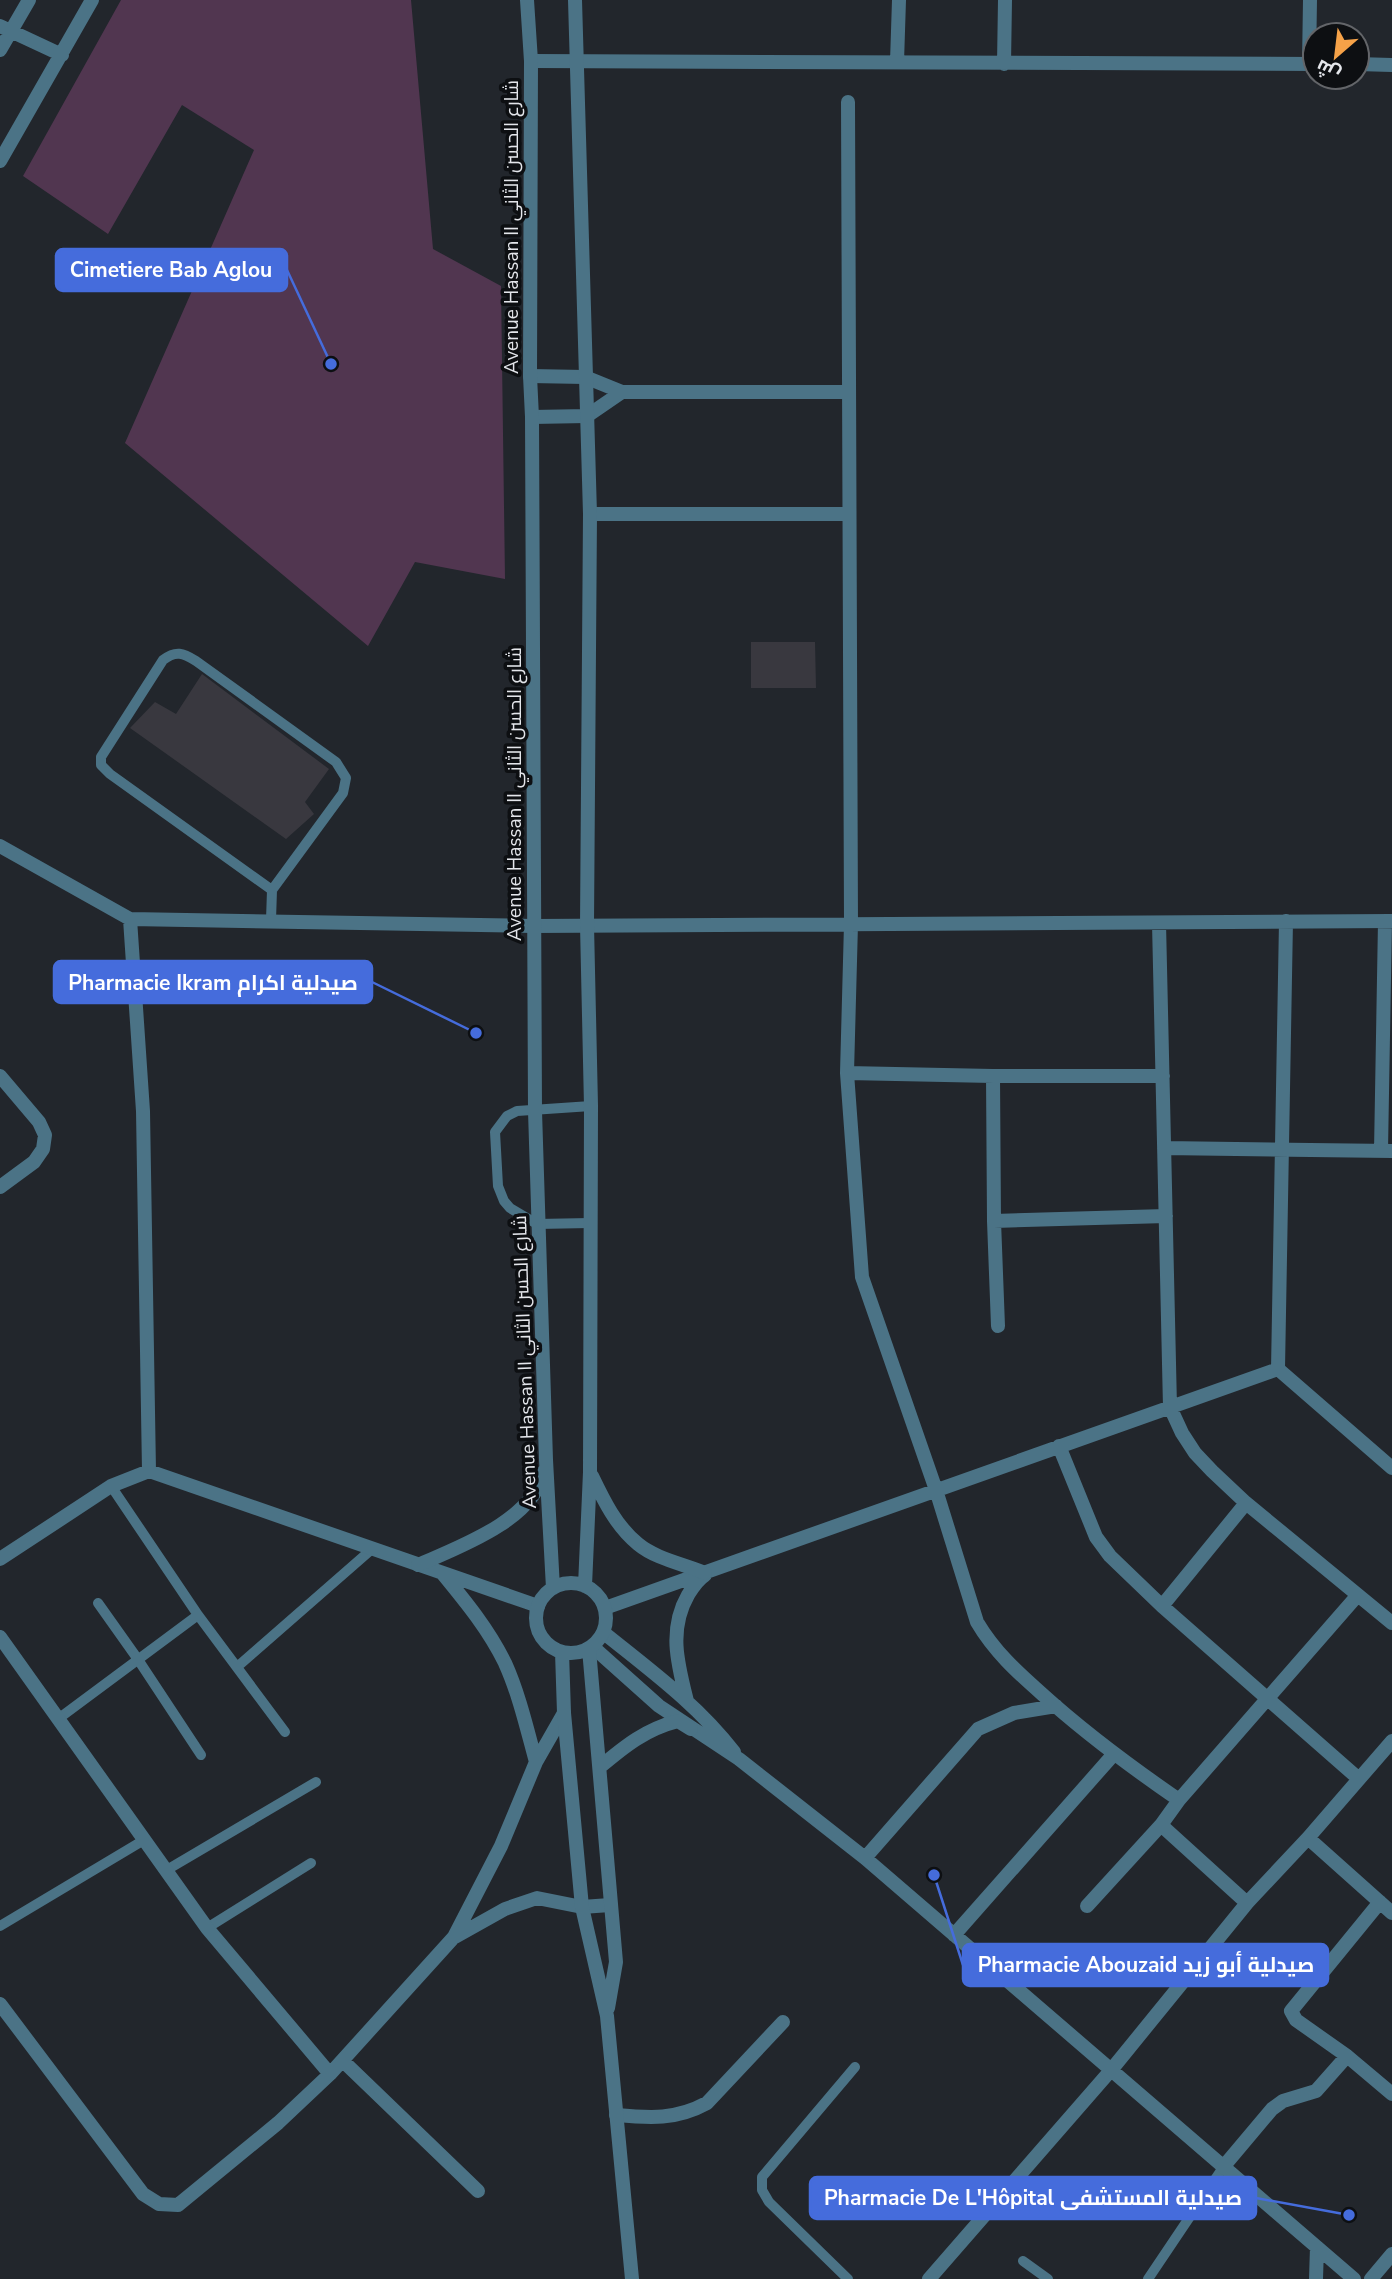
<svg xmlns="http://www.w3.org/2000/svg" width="1392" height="2279" font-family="'Nunito Sans',Cairo,sans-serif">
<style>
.green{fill:#513650}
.building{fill:#39383f}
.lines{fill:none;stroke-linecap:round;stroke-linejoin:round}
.service{stroke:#4b7386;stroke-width:10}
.minor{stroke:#4b7386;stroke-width:14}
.tertiary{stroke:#4b7386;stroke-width:14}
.labels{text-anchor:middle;stroke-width:7;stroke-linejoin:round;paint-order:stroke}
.street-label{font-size:19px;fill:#e4e6eb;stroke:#0d0f12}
.leader{fill:none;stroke:#456cdc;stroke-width:2.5}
.callout-dot{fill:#456cdc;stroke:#0d0f12;stroke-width:2.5}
.callout{fill:#456cdc;stroke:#456cdc;stroke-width:2.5}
.callout-label{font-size:21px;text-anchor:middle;font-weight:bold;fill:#fff}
</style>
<rect width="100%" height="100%" fill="#22262c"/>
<path class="green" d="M121,0H411L433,249L501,286L505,579L415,562L368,646L125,443L254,150L182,105L108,234L23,176Z"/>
<path class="building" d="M751,642H815L816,688H751Z
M202,674L329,769L305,802L314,814L286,839L130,728L155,702L176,714Z"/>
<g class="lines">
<path class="service" d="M271,920L272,890L110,774L101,765V757L163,660C176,650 183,653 196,661L336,762L346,778L343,793L272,890
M590,1223L537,1224L510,1208L504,1201L498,1186L495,1132L507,1116L517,1111L591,1106
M111,1486L198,1615L285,1732
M98,1603L137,1658L201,1755
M237,1667L372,1549
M58,1719L198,1615
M165,1871L316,1782
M0,1926L144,1840
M207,1928L311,1863
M1023,2261L1048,2279
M848,2279L769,2202L762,2190V2177L855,2067
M1148,2279L1224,2166"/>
<path class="minor" d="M0,26L62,55
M0,50L29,0
M531,61L1315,64
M897,62L899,0
M1004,64L1005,0
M1309,64L1310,0
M1357,64L1392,65
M848,102L851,924L847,1073L862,1277L936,1490L977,1622C994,1651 1017,1672 1042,1694C1085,1733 1131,1767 1179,1800
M0,161L92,0
M530,376L585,377L622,392H848
M532,417L587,416L622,392
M590,514H848
M0,846L130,919L533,926L1392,921
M130,919L143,1111L149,1471
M1159,923L1170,1407L1182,1433L1195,1453L1212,1471L1246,1503L1392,1623
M847,1073L993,1076H1163
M0,1076L39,1122L45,1135L43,1149L34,1162L0,1187
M993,1076L994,1221L998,1326
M1164,1148L1392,1151
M1381,1151L1385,921
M994,1221L1166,1216
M1278,1369L1286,921
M1278,1369L1392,1468
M1059,1446L1096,1537L1110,1556L1162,1606L1359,1779
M0,1559L111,1486L149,1471L538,1606
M443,1574C466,1602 489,1630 505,1663C519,1694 527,1729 536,1762
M1162,1606L1246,1503
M605,1608L1278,1369
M604,1633C650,1670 698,1705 734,1752
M0,1637L207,1928L330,2074
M593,1647L659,1706L739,1759L865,1858L1354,2279
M687,1701C678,1665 668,1630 688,1595C693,1587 697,1580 705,1575
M1161,1825L1247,1903
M1308,1838L1392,1913
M865,1858L978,1729L1014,1713L1056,1706
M1380,1902L1291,2011L1296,2020L1347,2056L1392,2094
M1087,1906L1161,1825L1179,1800L1357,1596
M954,1935L1113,1755
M455,1937L505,1909L537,1898L582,1907L610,1905
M0,2004L143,2194L159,2204L178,2205L278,2123L330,2074L454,1937L501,1846L536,1762L564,1713
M343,2061L478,2191
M616,2115C650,2118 676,2120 707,2103L783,2022
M1224,2166L1272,2109L1283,2101L1316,2091L1347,2056
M929,2279L1112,2069L1247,1903L1308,1838L1392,1741
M1316,2279L1317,2247
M1371,2279L1392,2254"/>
<path class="tertiary" d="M527,0L531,61L530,376L532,417L535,1111L546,1460L553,1588
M575,0L590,514L587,925L591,1106L590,1472L585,1586
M592,1476C604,1501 616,1526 638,1544C656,1559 684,1564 705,1573
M418,1565C459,1547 534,1520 544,1471
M536 1618a35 35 0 1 1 70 0a35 35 0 1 1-70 0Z
M589,1649L616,1962L608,2008
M562,1652L564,1713L582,1907L607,2016L632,2279
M600,1767C625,1746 646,1729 678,1721L691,1729"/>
</g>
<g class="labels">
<g class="street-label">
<text transform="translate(511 227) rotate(-90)" y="7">Avenue Hassan II شارع الحسن الثاني</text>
<text transform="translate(514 794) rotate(-90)" y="7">Avenue Hassan II شارع الحسن الثاني</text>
<text transform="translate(524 1362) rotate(-92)" y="7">Avenue Hassan II شارع الحسن الثاني</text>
</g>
</g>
<path class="leader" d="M331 364L287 270M476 1033L372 982M934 1875L963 1965M1349 2215L1256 2198"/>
<g class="callout-dot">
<circle cx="331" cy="364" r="7"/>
<circle cx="476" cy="1033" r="7"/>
<circle cx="934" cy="1875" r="7"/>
<circle cx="1349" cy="2215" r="7"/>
</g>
<g class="callout">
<rect x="56" y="249" width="231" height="42" rx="7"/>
<rect x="54" y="961" width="318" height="42" rx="7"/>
<rect x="963" y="1944" width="365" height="42" rx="7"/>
<rect x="810" y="2177" width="446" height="42" rx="7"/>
</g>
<g class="callout-label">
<text x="171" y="277">Cimetiere Bab Aglou</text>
<text x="213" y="990">Pharmacie Ikram صيدلية اكرام</text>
<text x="1146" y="1972">Pharmacie Abouzaid صيدلية أبو زيد</text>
<text x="1033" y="2205">Pharmacie De L'Hôpital صيدلية المستشفى</text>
</g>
<g transform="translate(1336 56) rotate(208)"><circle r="33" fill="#0d0f12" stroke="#636569" stroke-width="2"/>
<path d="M0-5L12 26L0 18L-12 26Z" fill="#f6a248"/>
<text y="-10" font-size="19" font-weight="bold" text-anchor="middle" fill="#e4e6eb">ش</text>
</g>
</svg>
